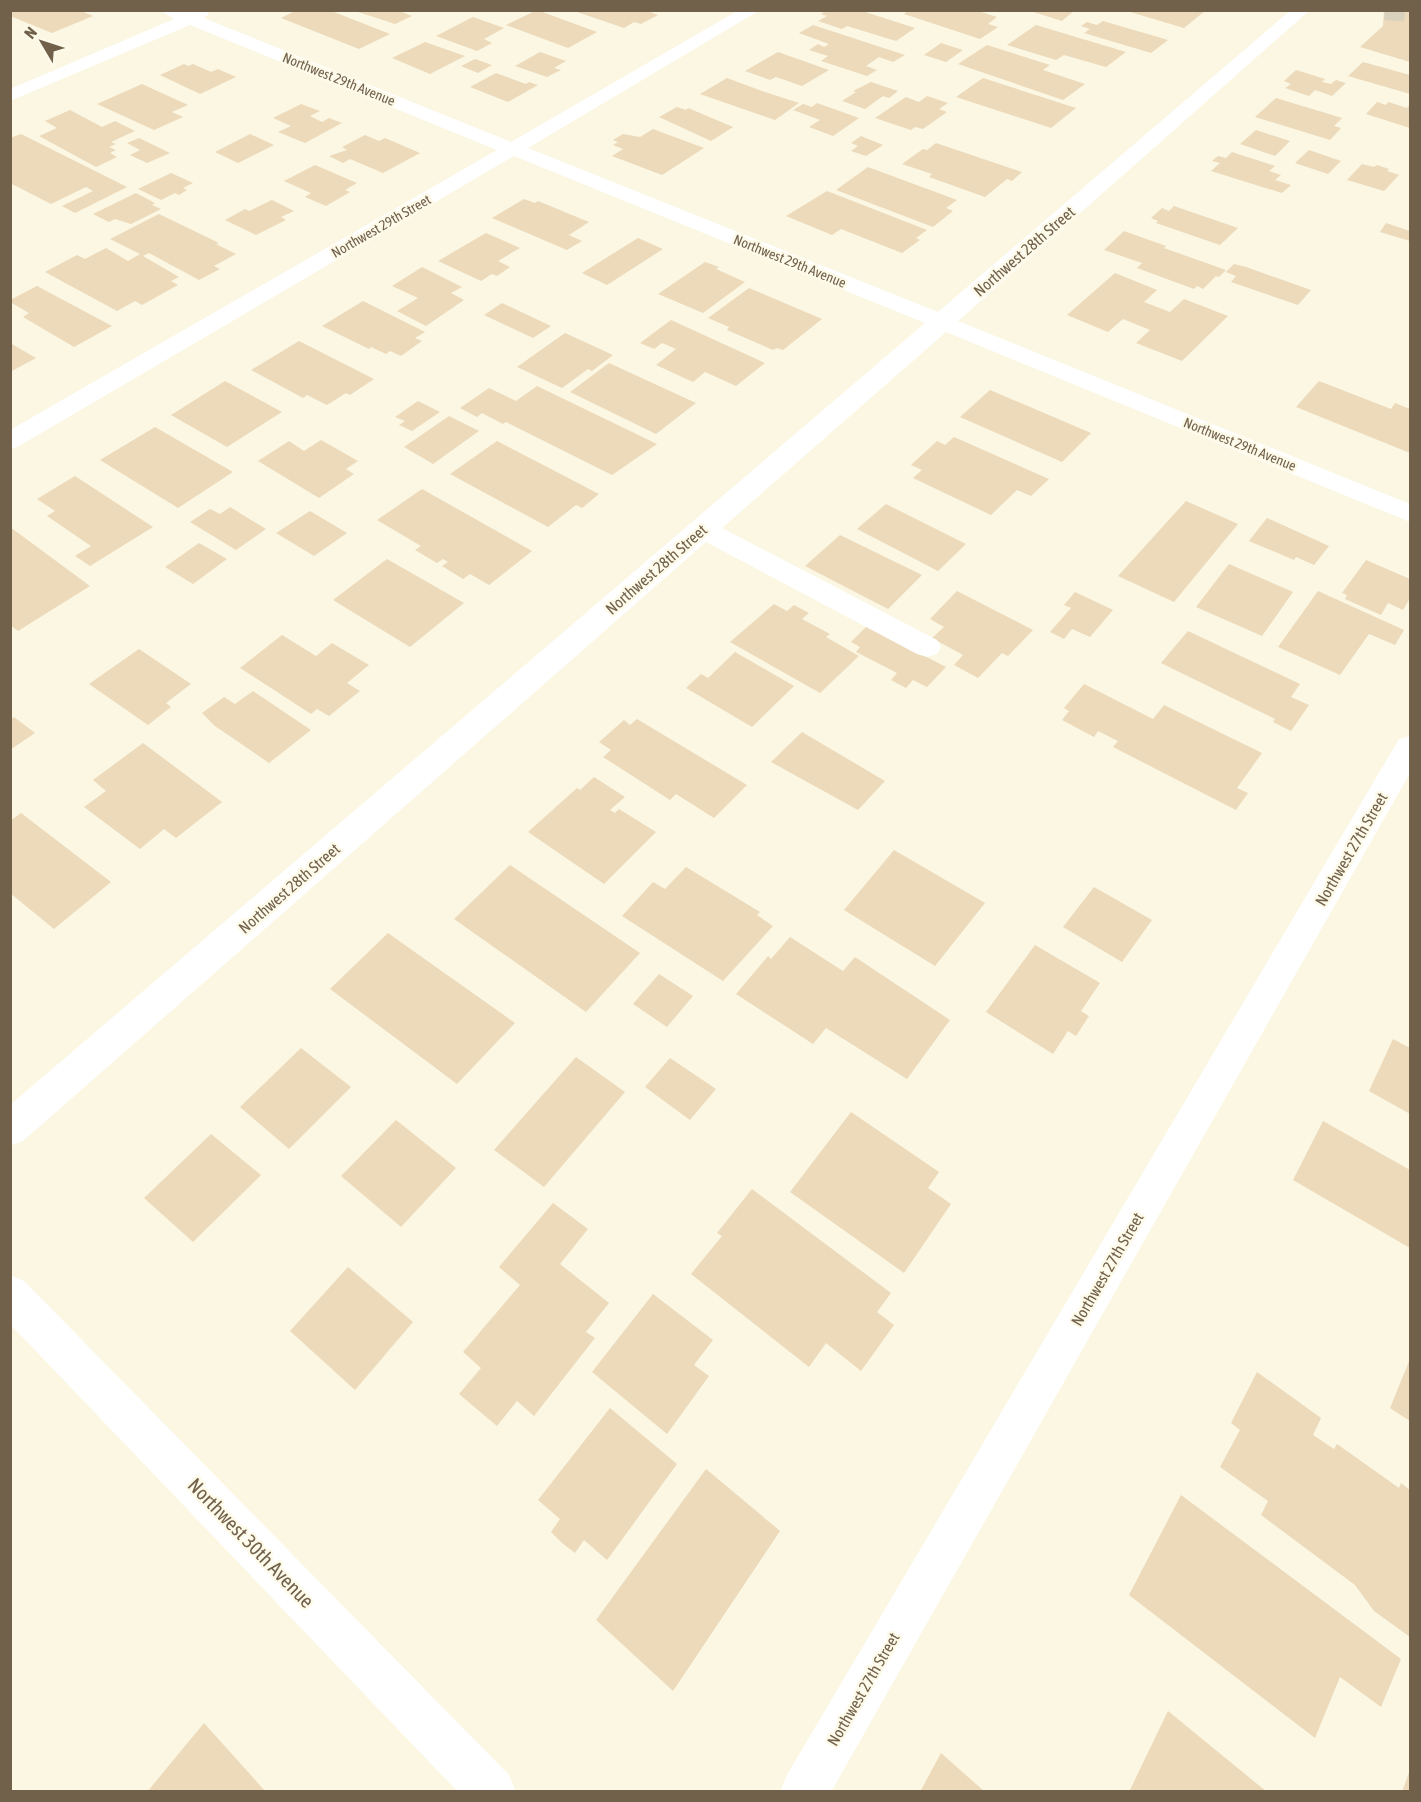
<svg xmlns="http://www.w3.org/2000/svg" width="1421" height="1802" font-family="'Asap Condensed',sans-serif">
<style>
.building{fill:#ecdabb}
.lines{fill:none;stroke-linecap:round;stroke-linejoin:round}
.minor-tunnel{stroke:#d8d2bd;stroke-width:20;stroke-dasharray:20 10;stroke-linecap:butt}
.minor{fill:#fff;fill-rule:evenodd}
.labels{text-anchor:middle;stroke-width:5;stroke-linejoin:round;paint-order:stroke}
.far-street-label{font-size:14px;fill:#71614b;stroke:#fefae9}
.street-label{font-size:16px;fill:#71614b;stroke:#fefae9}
.near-street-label{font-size:20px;fill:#71614b;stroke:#fefae9}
</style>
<rect width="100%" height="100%" fill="#fbf7e3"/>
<path class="building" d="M10,10H79L93,16L52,33L10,16Z
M297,10H329L390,34L359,49L281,18Z
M397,10L412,16L395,24L355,11Z
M537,10L597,32L568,48L506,25Z
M580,10H645L658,15L641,24L634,22L624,28L577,12Z
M827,10H859L915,28L896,41L847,26L842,29L818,21L827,16L821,14Z
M909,10H975L997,17L988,24L998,27L980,39L904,14Z
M1027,10H1075L1062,21Z
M1203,10L1205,11L1184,28L1127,11Z
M1384,10H1410V62L1360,47L1383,26Z
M473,17L504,28L484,39L492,43L477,51L436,36Z
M1103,21L1168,40L1151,53L1084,33L1090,29L1081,26L1087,22L1097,25Z
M813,25L905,55L893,62L879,57L866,66L877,70L867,76L821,61L828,56L809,50L818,44L824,47L829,44L799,33Z
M1036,25L1126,52L1106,67L1064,55L1056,60L1007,45Z
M425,42L465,56L430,74L392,58Z
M941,43L963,50L946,62L924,55Z
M987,45L1050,65L1043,70L1085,84L1063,100L958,64Z
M540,52L566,61L554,68L561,70L547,77L515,66Z
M778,52L829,70L802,86L776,77L770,80L745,71Z
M475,59L492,65L478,73L461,66Z
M1363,62L1410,75V94L1348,76Z
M184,64L188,66L193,64L211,72L218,69L236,77L200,94L160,75Z
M1296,70L1325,79L1322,82L1331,84L1336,80L1346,83L1332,96L1315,90L1309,96L1285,88L1291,84L1284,81Z
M496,73L526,84L529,82L538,85L508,102L470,87Z
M727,78L762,91L799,103L775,120L700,94Z
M983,78L1076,108L1051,128L956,97Z
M871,82L898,91L889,98L883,96L865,109L842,101L856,92L853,91Z
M142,84L188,105L172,112L183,117L154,130L97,104Z
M927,96L948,103L939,109L947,112L923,129L915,127L911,130L875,118L906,97L919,102Z
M1276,98L1342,118L1334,126L1341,128L1330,140L1255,117Z
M1377,102L1386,105L1388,102L1407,108L1410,104V128L1366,114Z
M817,103L859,118L833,136L809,127L820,120L793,110L803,104L812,107Z
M301,104L320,111L310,116L322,122L329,118L342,123L305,143L278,132L291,126L273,118Z
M677,107L686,110L688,108L733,127L711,141L659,117Z
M70,110L102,127L115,121L135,131L111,142L116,144L109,147L116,150L110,153L117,157L96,167L39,136L57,128L45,121Z
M653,129L704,148L662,175L612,156L623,149L613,145L618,142L613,140L623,134L640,137Z
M1256,130L1290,141L1275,156L1240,144Z
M21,134L127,187L75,213L62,206L93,191L86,187L51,204L10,183V138Z
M250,134L274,145L238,163L215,152Z
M365,135L379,141L385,138L420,153L383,173L350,159L343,163L329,156L347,150L342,147Z
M861,136L883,145L866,156L851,151L858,146L851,143Z
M139,138L170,153L147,163L130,155L140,150L127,143Z
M936,143L1022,172L1012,181L1007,179L985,197L929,177L932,174L902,164L923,149L927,150Z
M1309,150L1341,161L1328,174L1295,163Z
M1232,152L1275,166L1269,171L1281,175L1275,180L1291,185L1282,193L1211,171L1220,163L1212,161L1218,156L1226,158Z
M1362,164L1374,167L1377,165L1389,169L1387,171L1399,175L1384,191L1347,180Z
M315,165L357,183L345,190L350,192L326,206L305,197L311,193L284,181Z
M868,167L957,200L946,208L953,211L933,227L836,190Z
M171,173L193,183L183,188L187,190L179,195L175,193L161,200L138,189Z
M827,191L927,230L916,238L920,240L902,253L841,229L832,235L786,216Z
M136,193L155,203L152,205L161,209L131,224L115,219L109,222L93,214Z
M524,199L535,203L538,201L589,222L569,235L582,241L567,250L492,218Z
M272,200L294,211L281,217L286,220L256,235L225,220L245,209L249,211Z
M1174,206L1238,228L1220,245L1156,223L1158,221L1151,218L1162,208L1169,211Z
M159,214L219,243L216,244L236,254L214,266L220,269L199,280L149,253L143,256L179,277L171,281L178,285L142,305L135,301L117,311L45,272L77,255L85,259L106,248L128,261L140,254L110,239Z
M1386,223L1410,231V241L1380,232Z
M1124,231L1166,246L1164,248L1226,270L1219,277L1216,276L1203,289L1197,286L1194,289L1137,268L1142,263L1104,250Z
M486,233L520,248L498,261L510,267L497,276L492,274L481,281L438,261Z
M638,238L663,249L607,285L582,273Z
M705,262L719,267L716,269L745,282L703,313L658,294Z
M1234,264L1246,267L1311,290L1298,305L1231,282L1236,276L1226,272Z
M422,267L462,287L451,293L464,300L426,326L397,311L418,298L392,286Z
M1115,273L1157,290L1144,302L1170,312L1184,299L1228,316L1182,361L1136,343L1150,330L1123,319L1108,332L1067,315Z
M37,286L112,326L74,347L23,317L29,313L10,302V300Z
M749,288L822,319L783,350L777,348L773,350L727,330L729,327L708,318Z
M363,301L425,332L415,338L422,341L401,356L390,351L386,354L371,347L369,349L322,326Z
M502,303L551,326L533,338L484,315Z
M671,320L765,363L736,386L705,372L693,382L656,365L676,349L662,343L654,349L640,343Z
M565,333L613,355L592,371L588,369L562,388L517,367Z
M299,341L374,379L350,395L346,393L327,405L307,395L303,398L251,370Z
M10,343L36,358L10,372Z
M609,363L696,403L656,434L570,392Z
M225,381L282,412L227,447L171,415Z
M1319,381L1391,409L1395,403L1410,409V453L1296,407Z
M537,386L657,444L612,475L506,422L503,424L482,413L477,417L460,408L489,388L516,401Z
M990,390L1091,433L1062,462L960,417Z
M418,401L440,412L412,431L399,425L405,421L395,417Z
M449,416L479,431L433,464L404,447Z
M155,427L233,472L178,508L100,460Z
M954,437L1049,479L1031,496L1017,490L991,515L913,478L922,470L911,465L937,441L945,445Z
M321,440L358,461L346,469L354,474L319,498L258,461L289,441L304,451Z
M497,441L599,494L582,508L576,505L548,527L450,474Z
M75,476L153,527L90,566L75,556L91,546L47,516L55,511L37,499Z
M422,489L532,551L489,585L470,574L463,579L442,566L448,562L443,559L437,563L415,550L421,546L377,520Z
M1186,501L1238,524L1174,602L1118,576Z
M886,504L966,544L938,571L857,529Z
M230,507L266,529L236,550L190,522L210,509L220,514Z
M310,511L347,533L314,556L276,533Z
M1267,518L1329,546L1314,565L1296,557L1294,560L1249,541Z
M10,527L90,586L18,631L10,625Z
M840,535L922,575L888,609L805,566Z
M199,543L227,559L193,584L165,567Z
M387,559L464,603L410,647L333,600Z
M1366,560L1410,579V598L1403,610L1388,603L1381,615L1345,599L1347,595L1342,593Z
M1229,564L1293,592L1262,636L1196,607Z
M957,591L1033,630L1008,656L1002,653L978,678L954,665L963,655L932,638L944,627L930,619Z
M1318,591L1404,630L1395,645L1369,634L1340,675L1278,647Z
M1075,592L1113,610L1090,637L1072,629L1064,639L1050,632L1071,608L1064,605Z
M774,604L787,611L794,605L809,613L802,619L830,634L826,637L859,656L820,693L730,642Z
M867,626L946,667L927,687L913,680L906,688L891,680L897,673L856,652L860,647L851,642Z
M1188,631L1300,684L1291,697L1309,705L1291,731L1273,722L1275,719L1161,663Z
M282,635L316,656L332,643L369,665L347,683L360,691L329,716L317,709L311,714L240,668Z
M139,649L191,684L166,703L171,707L148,725L89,684Z
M735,652L794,686L752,727L686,688L701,674L708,678Z
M1084,684L1153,719L1164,705L1262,753L1237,788L1248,793L1236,810L1113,747L1118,741L1098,731L1094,737L1062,720L1069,711L1064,708Z
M253,691L311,730L269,763L215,726L202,713L224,697L235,704Z
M14,717L35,733L10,750V720Z
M637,719L747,785L714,818L676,794L670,800L603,757L611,750L599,742L624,720L630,725Z
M802,732L885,781L858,810L771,762Z
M143,743L222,802L176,838L164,829L140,849L84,807L106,791L93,780Z
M594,777L625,797L610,810L615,813L619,809L656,832L604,884L528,832L577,788L580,790Z
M21,813L111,882L54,929L10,893V821Z
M894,850L985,903L935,966L844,910Z
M510,865L640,953L586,1012L454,919Z
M686,867L760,912L757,915L773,926L723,981L622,916L653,882L665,889Z
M1094,887L1152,920L1122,962L1063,927Z
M388,933L515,1023L457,1084L330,989Z
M790,937L843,971L855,957L950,1020L907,1079L826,1028L813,1044L736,994L768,956L771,959Z
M1035,945L1100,983L1081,1011L1089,1016L1076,1036L1068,1031L1053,1054L986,1012Z
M659,974L693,996L667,1027L633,1004Z
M1393,1039L1410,1048V1114L1369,1091Z
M301,1048L351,1087L289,1149L240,1107Z
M576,1057L625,1092L544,1187L494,1150Z
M670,1058L716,1089L690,1120L645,1087Z
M851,1112L939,1172L928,1188L951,1204L904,1273L790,1192Z
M396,1120L456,1168L401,1227L341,1176Z
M1323,1121L1410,1170V1248L1293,1180Z
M211,1134L261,1175L193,1242L144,1198Z
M752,1189L891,1293L877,1312L894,1325L861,1371L826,1343L809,1367L691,1274L722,1236L717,1233Z
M553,1203L588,1229L560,1264L609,1303L586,1332L595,1338L534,1416L517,1401L497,1426L459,1394L481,1368L463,1352L520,1285L499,1267Z
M348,1267L413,1322L355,1390L290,1331Z
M653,1294L713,1340L694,1365L709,1376L667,1434L592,1372Z
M1410,1359V1421L1390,1408Z
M1257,1372L1321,1418L1313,1435L1334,1449L1337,1444L1399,1488L1401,1483L1410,1490V1637L1374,1611L1355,1585L1261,1515L1268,1501L1220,1467L1240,1430L1231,1423Z
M610,1408L677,1464L607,1560L584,1540L575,1553L562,1543L551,1532L560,1519L538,1500Z
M706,1469L780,1531L673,1691L596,1620Z
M1181,1495L1401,1659L1381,1707L1340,1677L1315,1738L1129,1595Z
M1168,1711L1267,1792H1129Z
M204,1723L266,1792H147Z
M941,1753L985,1792H920Z
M1410,1770V1792H1402Z"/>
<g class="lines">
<path class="minor-tunnel" d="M1385,10L1410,12"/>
<path class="minor" d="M160,10L189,12L206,10L209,14L204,18L511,142L739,10H760L528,148L938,312L1291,10H1310L958,321L1410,504V522L946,332L722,528L937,640L941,647L937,654L927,657L917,654L706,542L23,1141L10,1146V1105L925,323L514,156L19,446L10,449V430L497,150L190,25L10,101V89L174,19Z
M1410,736V773L831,1792H780L787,1775L1399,739Z
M10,1275L24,1281L509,1775L516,1792H458L10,1324Z"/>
</g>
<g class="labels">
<g class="far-street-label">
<text transform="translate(339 79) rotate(22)" y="5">Northwest 29th Avenue</text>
<text transform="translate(381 226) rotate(-30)" y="5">Northwest 29th Street</text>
<text transform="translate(790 261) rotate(22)" y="5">Northwest 29th Avenue</text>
<text transform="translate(1240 444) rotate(22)" y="5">Northwest 29th Avenue</text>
</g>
<g class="street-label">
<text transform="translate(1024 251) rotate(-41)" y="6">Northwest 28th Street</text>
<text transform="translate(656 569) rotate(-41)" y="6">Northwest 28th Street</text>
<text transform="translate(1351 849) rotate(-60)" y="6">Northwest 27th Street</text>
<text transform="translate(289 888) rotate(-41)" y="6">Northwest 28th Street</text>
<text transform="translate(1107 1269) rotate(-60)" y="6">Northwest 27th Street</text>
<text transform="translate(863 1689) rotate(-60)" y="6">Northwest 27th Street</text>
</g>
<g class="near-street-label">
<text transform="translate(251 1543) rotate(46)" y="7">Northwest 30th Avenue</text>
</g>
</g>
<rect width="1421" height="1802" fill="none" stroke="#71614b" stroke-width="24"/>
<g transform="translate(42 42) rotate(309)" stroke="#fefae9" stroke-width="4.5" paint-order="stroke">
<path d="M0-4.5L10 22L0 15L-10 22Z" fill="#71614b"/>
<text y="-9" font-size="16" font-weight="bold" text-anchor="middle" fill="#71614b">N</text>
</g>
</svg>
